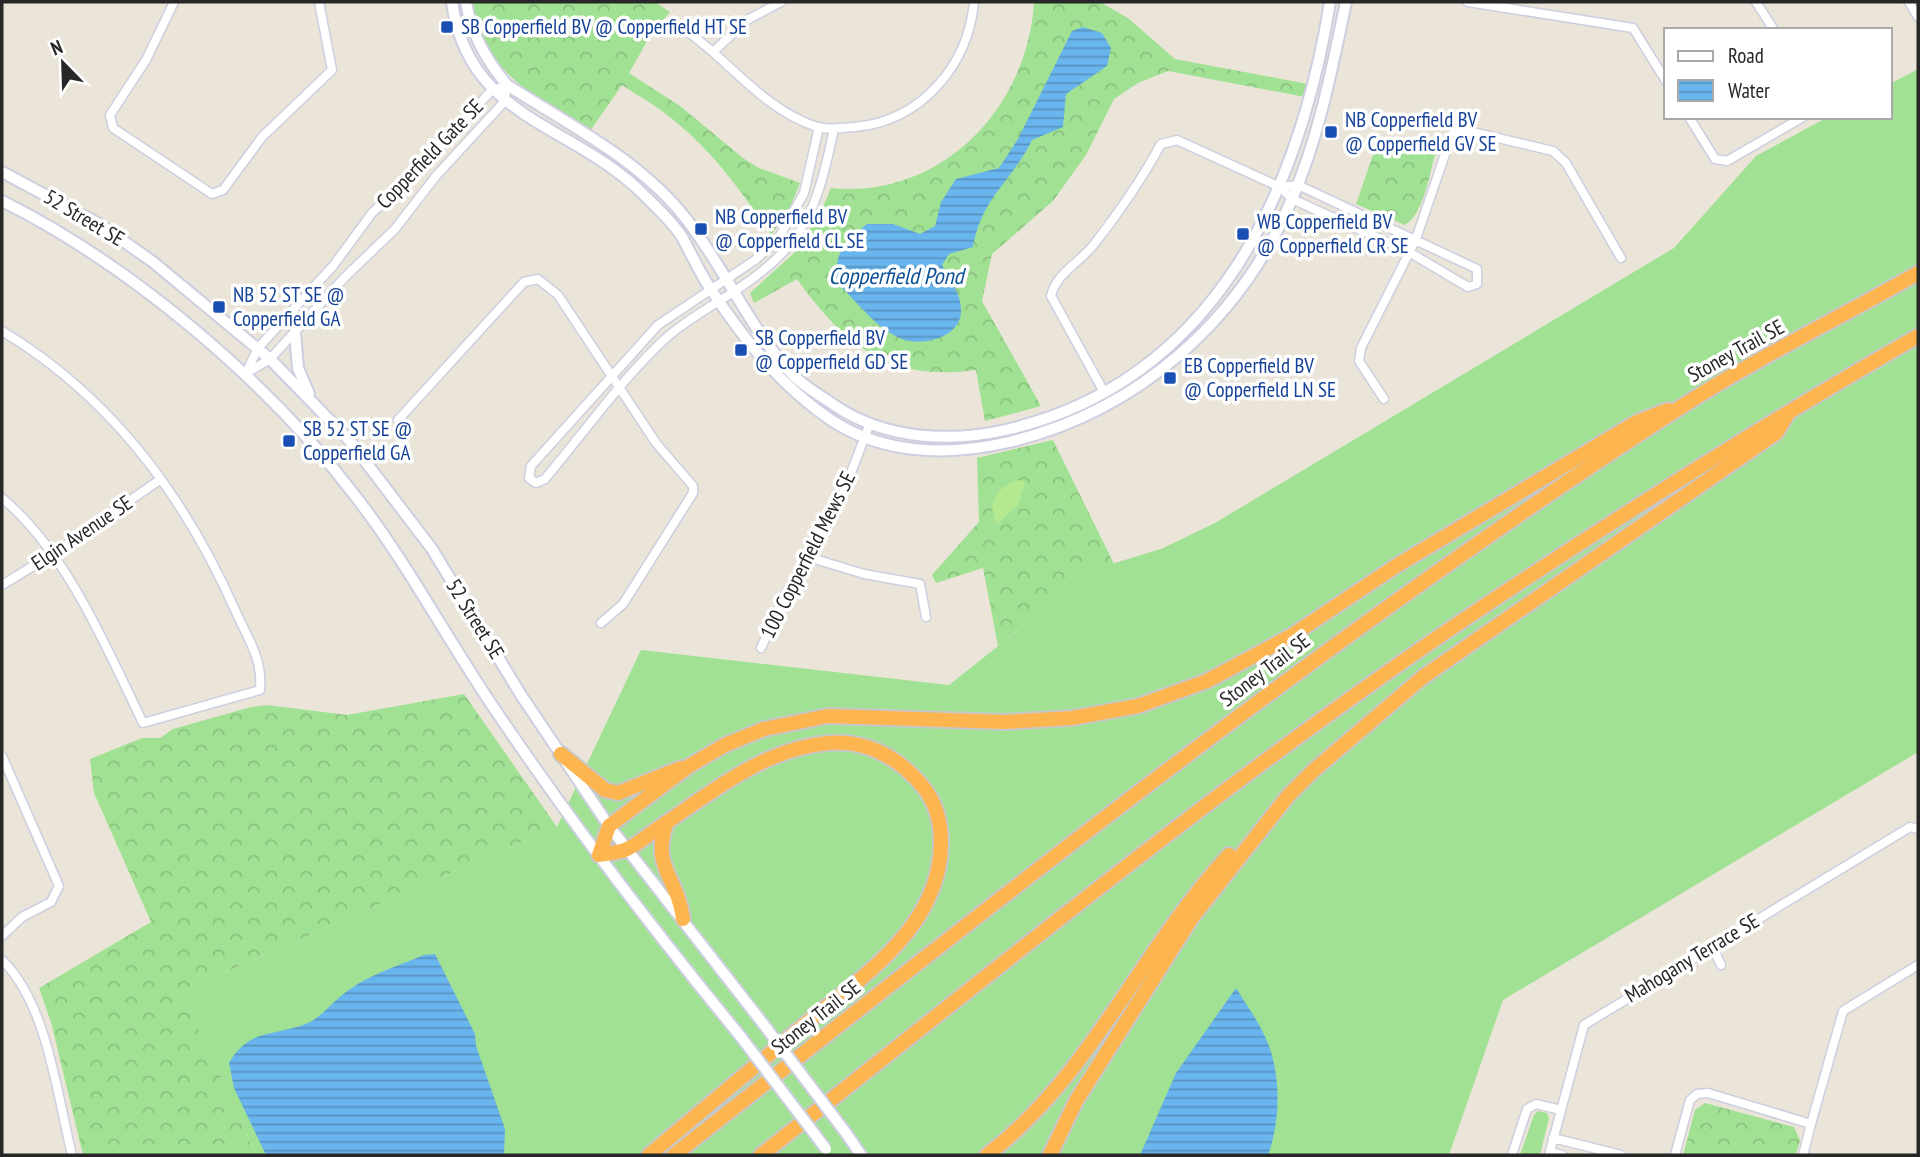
<svg xmlns="http://www.w3.org/2000/svg" width="1920" height="1157" font-family="'PT Sans Narrow',sans-serif">
<style>
.grass{fill:#a1e193}
.forest{fill:url(#forest-crowns)}
.pitch{fill:#b4e98f}
.water{fill:url(#water-rules)}
.lines{fill:none;stroke-linecap:round;stroke-linejoin:round}
.street-casing{stroke:#cdcee0;stroke-width:11}
.secondary-casing{stroke:#cdcee0;stroke-width:14}
.highway-casing{stroke:#c7c7c7;stroke-width:18}
.street{stroke:#fff;stroke-width:8}
.secondary{stroke:#fff;stroke-width:10}
.highway{stroke:#fdb64f;stroke-width:14}
.secondary-bridge-casing{stroke:#cdcee0;stroke-width:14;stroke-linecap:butt}
.secondary-bridge{stroke:#fff;stroke-width:10}
.transit-dot{fill:#1a4fb4;stroke:#fff;stroke-width:2.5}
.labels{text-anchor:middle;stroke-width:7;stroke-linejoin:round;paint-order:stroke}
.transit-label{font-size:21px;fill:#164399;stroke:#fff;text-anchor:start}
.street-label{font-size:21px;fill:#272727;stroke:#fff}
.water-label{font-size:23px;font-style:italic;fill:#0d5094;stroke:#fff}
</style>
<defs>
<pattern id="forest-crowns" width="20" height="18" patternUnits="userSpaceOnUse" patternTransform="scale(1.75)"><rect width="20" height="18" fill="#a1e193"/><path d="M2 6a3 3 0 1 1 6 0M12 15a3 3 0 1 1 6 0" fill="none" stroke="#8bc17f"/></pattern>
<pattern id="water-rules" width="6" height="5" patternUnits="userSpaceOnUse" patternTransform="scale(1.75)"><rect width="6" height="5" fill="#69b5ed"/><path d="M0 2.5h6" fill="none" stroke="#5693c0"/></pattern>
</defs>
<rect width="100%" height="100%" fill="#eae5d8"/>
<path class="grass" d="M1918,69V752L1503,1000L1449,1155H256L182,991L557,827L641,650L949,685L1095,569L1161,549L1215,523L1674,248L1756,156L1828,117H1890V84Z
M1538,1111L1547,1113L1549,1118L1540,1155H1520L1534,1115Z"/>
<path class="forest" d="M471,2H655L670,12L664,19V28L654,29L629,73L680,106L743,158L759,168L800,183L789,210L771,235C743,194 715,154 676,122C660,108 640,97 622,85L590,131C538,98 480,70 471,2Z
M1034,2H1100L1128,18L1175,59L1308,84L1305,97L1168,71L1138,83L1114,99L1086,155L1053,201L992,254L982,301L1041,406L985,421L976,370C889,382 845,346 797,279L754,303L750,293L793,254L819,216L831,188C942,199 1028,107 1034,2Z
M1379,138L1435,155C1429,176 1424,213 1405,225L1356,204Z
M1053,440L1114,564L1095,569L998,646L983,568L936,583L932,575L979,522L977,458Z
M464,694L557,827L182,991L256,1155H83L51,1022L39,988L151,922L94,793L90,759L142,738H160L173,729L251,707L267,705L347,715Z
M1705,1103L1794,1127L1800,1140L1796,1155H1683L1695,1110Z"/>
<path class="pitch" d="M1020,480L1025,483L1018,505L997,524C985,503 998,485 1020,480Z"/>
<path class="water" d="M1083,27L1102,33L1111,48L1107,66L1066,94L1063,127L1032,140C1011,183 982,196 973,247L949,254L942,265C949,280 961,292 961,310C962,337 923,347 902,339C875,328 857,301 836,282C836,249 843,244 867,224H893L920,234L935,226L941,202L956,179L999,168L1018,139L1072,31Z
M435,954L475,1034L476,1046L505,1129L504,1155H266L234,1088L229,1063C250,1027 275,1037 308,1023C324,1015 332,1002 346,992C368,975 398,966 424,955Z
M1236,988C1247,1006 1262,1026 1269,1046C1281,1079 1280,1123 1268,1155H1140L1176,1073Z"/>
<g class="lines">
<g class="street-casing">
<path id="street" d="M174,2L146,60L110,115L113,128L212,194L223,190L262,137L332,70L319,2
M781,2L747,20L713,52C745,81 775,113 817,127C829,130 842,128 855,127C921,121 968,66 974,2
M1468,2L1633,28L1666,81
M1756,2L1774,30
M1909,2L1918,17
M680,25L713,52
M1689,117L1715,159L1727,161L1803,117
M819,127L804,193L778,239L755,260L658,325L531,466L529,478L536,483L545,479C582,435 624,376 666,338C685,321 710,307 732,293C806,244 816,213 834,129
M2,331C110,396 185,497 235,610C248,639 263,659 260,690L143,723C107,649 67,552 2,498
M246,373L258,348L333,266L372,213L424,164L491,91L507,85
M245,374L270,359L344,278L395,229L436,176L504,102L507,85
M1104,392L1051,296C1056,273 1081,262 1095,243C1120,211 1142,179 1161,144L1177,140L1280,187L1292,199L1409,252L1468,287L1477,284V269L1298,185L1280,187
M1384,399L1359,361L1361,348L1416,239L1452,134L1464,130L1553,151L1566,163L1621,258
M398,420L524,282L538,279L558,295L656,443L693,486V493L623,604L601,623
M808,557L864,574L920,584L926,617
M2,585L51,555L161,479
M761,648L784,597L841,499L870,423
M2,756L59,886L51,902L22,917L2,936
M1712,946L1721,965
M2,960C47,1003 57,1095 72,1155
M1811,1124L1843,1011L1918,965
M1553,1138L1621,1155
M1550,1152L1562,1155
M1512,1155L1527,1109L1536,1104L1561,1110
M1549,1155L1584,1025L1910,827L1918,829
M1675,1155L1690,1100L1697,1094L1708,1093L1811,1124L1803,1155"/>
</g>
<g class="secondary-casing">
<path id="secondary" d="M452,2C468,119 570,123 641,192C654,205 672,221 682,237C692,255 700,274 712,291C745,341 781,386 831,420C884,455 949,456 1009,442C1138,411 1240,321 1292,199C1319,137 1332,68 1346,2
M466,2C471,34 486,60 507,85C569,125 641,160 687,220C726,270 750,330 794,376C805,387 821,396 834,405C885,440 952,443 1010,429C1215,379 1299,193 1330,2
M2,172L99,224L153,262L270,359L349,440L432,549L521,695L609,826L761,1021
M2,201C132,266 268,381 356,497C408,564 448,641 496,711C572,824 655,932 741,1037
M295,333L298,368L309,394
M846,1133L861,1155"/>
</g>
<g class="highway-casing">
<path id="highway" d="M561,754L605,790L618,793L681,768
M667,822C650,867 678,877 683,919
M599,855L609,826L689,766L725,745L764,729L828,716L1005,722L1072,718L1138,706L1207,681L1291,636L1396,566L1637,422L1668,410
M599,855C608,853 621,853 629,848C640,843 650,833 660,827C712,792 763,749 828,743C867,739 901,759 924,788C948,819 944,865 928,899C904,951 846,990 803,1026C752,1069 700,1112 649,1155
M674,1155C1004,896 1331,632 1684,405C1759,357 1841,317 1918,273
M761,1155C989,976 1213,790 1453,627C1605,525 1759,427 1918,336
M987,1155C1091,1076 1141,950 1229,855
M1050,1155L1076,1101L1191,919L1288,796L1313,771L1423,677L1776,433L1789,412"/>
</g>
<use href="#street" class="street"/>
<use href="#secondary" class="secondary"/>
<use href="#highway" class="highway"/>
<g class="secondary-bridge-casing">
<path id="secondary-bridge" d="M761,1021L846,1133
M741,1037L826,1149"/>
</g>
<use href="#secondary-bridge" class="secondary-bridge"/>
</g>
<g class="transit-dot">
<rect x="440" y="20" width="14" height="14" rx="3.5"/>
<rect x="1324" y="125" width="14" height="14" rx="3.5"/>
<rect x="694" y="222" width="14" height="14" rx="3.5"/>
<rect x="1236" y="227" width="14" height="14" rx="3.5"/>
<rect x="212" y="300" width="14" height="14" rx="3.5"/>
<rect x="734" y="343" width="14" height="14" rx="3.5"/>
<rect x="1163" y="371" width="14" height="14" rx="3.5"/>
<rect x="282" y="434" width="14" height="14" rx="3.5"/>
</g>
<g class="labels">
<g class="transit-label">
<text x="461" y="34">SB Copperfield BV @ Copperfield HT SE</text>
<text x="1345" y="127">NB Copperfield BV<tspan x="1345" dy="24">@ Copperfield GV SE</tspan></text>
<text x="715" y="224">NB Copperfield BV<tspan x="715" dy="24">@ Copperfield CL SE</tspan></text>
<text x="1257" y="229">WB Copperfield BV<tspan x="1257" dy="24">@ Copperfield CR SE</tspan></text>
<text x="233" y="302">NB 52 ST SE @<tspan x="233" dy="24">Copperfield GA</tspan></text>
<text x="755" y="345">SB Copperfield BV<tspan x="755" dy="24">@ Copperfield GD SE</tspan></text>
<text x="1184" y="373">EB Copperfield BV<tspan x="1184" dy="24">@ Copperfield LN SE</tspan></text>
<text x="303" y="436">SB 52 ST SE @<tspan x="303" dy="24">Copperfield GA</tspan></text>
</g>
<g class="street-label">
<text transform="translate(430 154) rotate(-46)" y="7">Copperfield Gate SE</text>
<text transform="translate(84 218) rotate(31)" y="7">52 Street SE</text>
<text transform="translate(1736 351) rotate(-29)" y="7">Stoney Trail SE</text>
<text transform="translate(82 533) rotate(-34)" y="7">Elgin Avenue SE</text>
<text transform="translate(808 555) rotate(-63)" y="7">100 Copperfield Mews SE</text>
<text transform="translate(475 619) rotate(58)" y="7">52 Street SE</text>
<text transform="translate(1265 670) rotate(-37)" y="7">Stoney Trail SE</text>
<text transform="translate(1692 958) rotate(-31)" y="7">Mahogany Terrace SE</text>
<text transform="translate(816 1017) rotate(-38)" y="7">Stoney Trail SE</text>
</g>
<g class="water-label">
<text x="896" y="284">Copperfield Pond</text>
</g>
</g>
<rect width="1920" height="1157" fill="none" stroke="#272727" stroke-width="7"/>
<rect x="1664" y="28" width="228" height="91" fill="#ffffff" stroke="#a9a9a9" stroke-width="2"/>
<rect x="1678" y="51" width="35" height="10" fill="#ffffff" stroke="#a9a9a9" stroke-width="2"/>
<text x="1728" y="63" font-size="21" fill="#272727">Road</text>
<rect x="1678" y="80" width="35" height="21" fill="url(#water-rules)" stroke="#a9a9a9" stroke-width="2"/>
<text x="1728" y="98" font-size="21" fill="#272727">Water</text>
<g transform="translate(63 63) rotate(337)" stroke="#ffffff" stroke-width="5" paint-order="stroke">
<path d="M0-5L12 26L0 18L-12 26Z" fill="#272727"/>
<text y="-10" font-size="19" font-weight="bold" text-anchor="middle" fill="#272727">N</text>
</g>
</svg>
